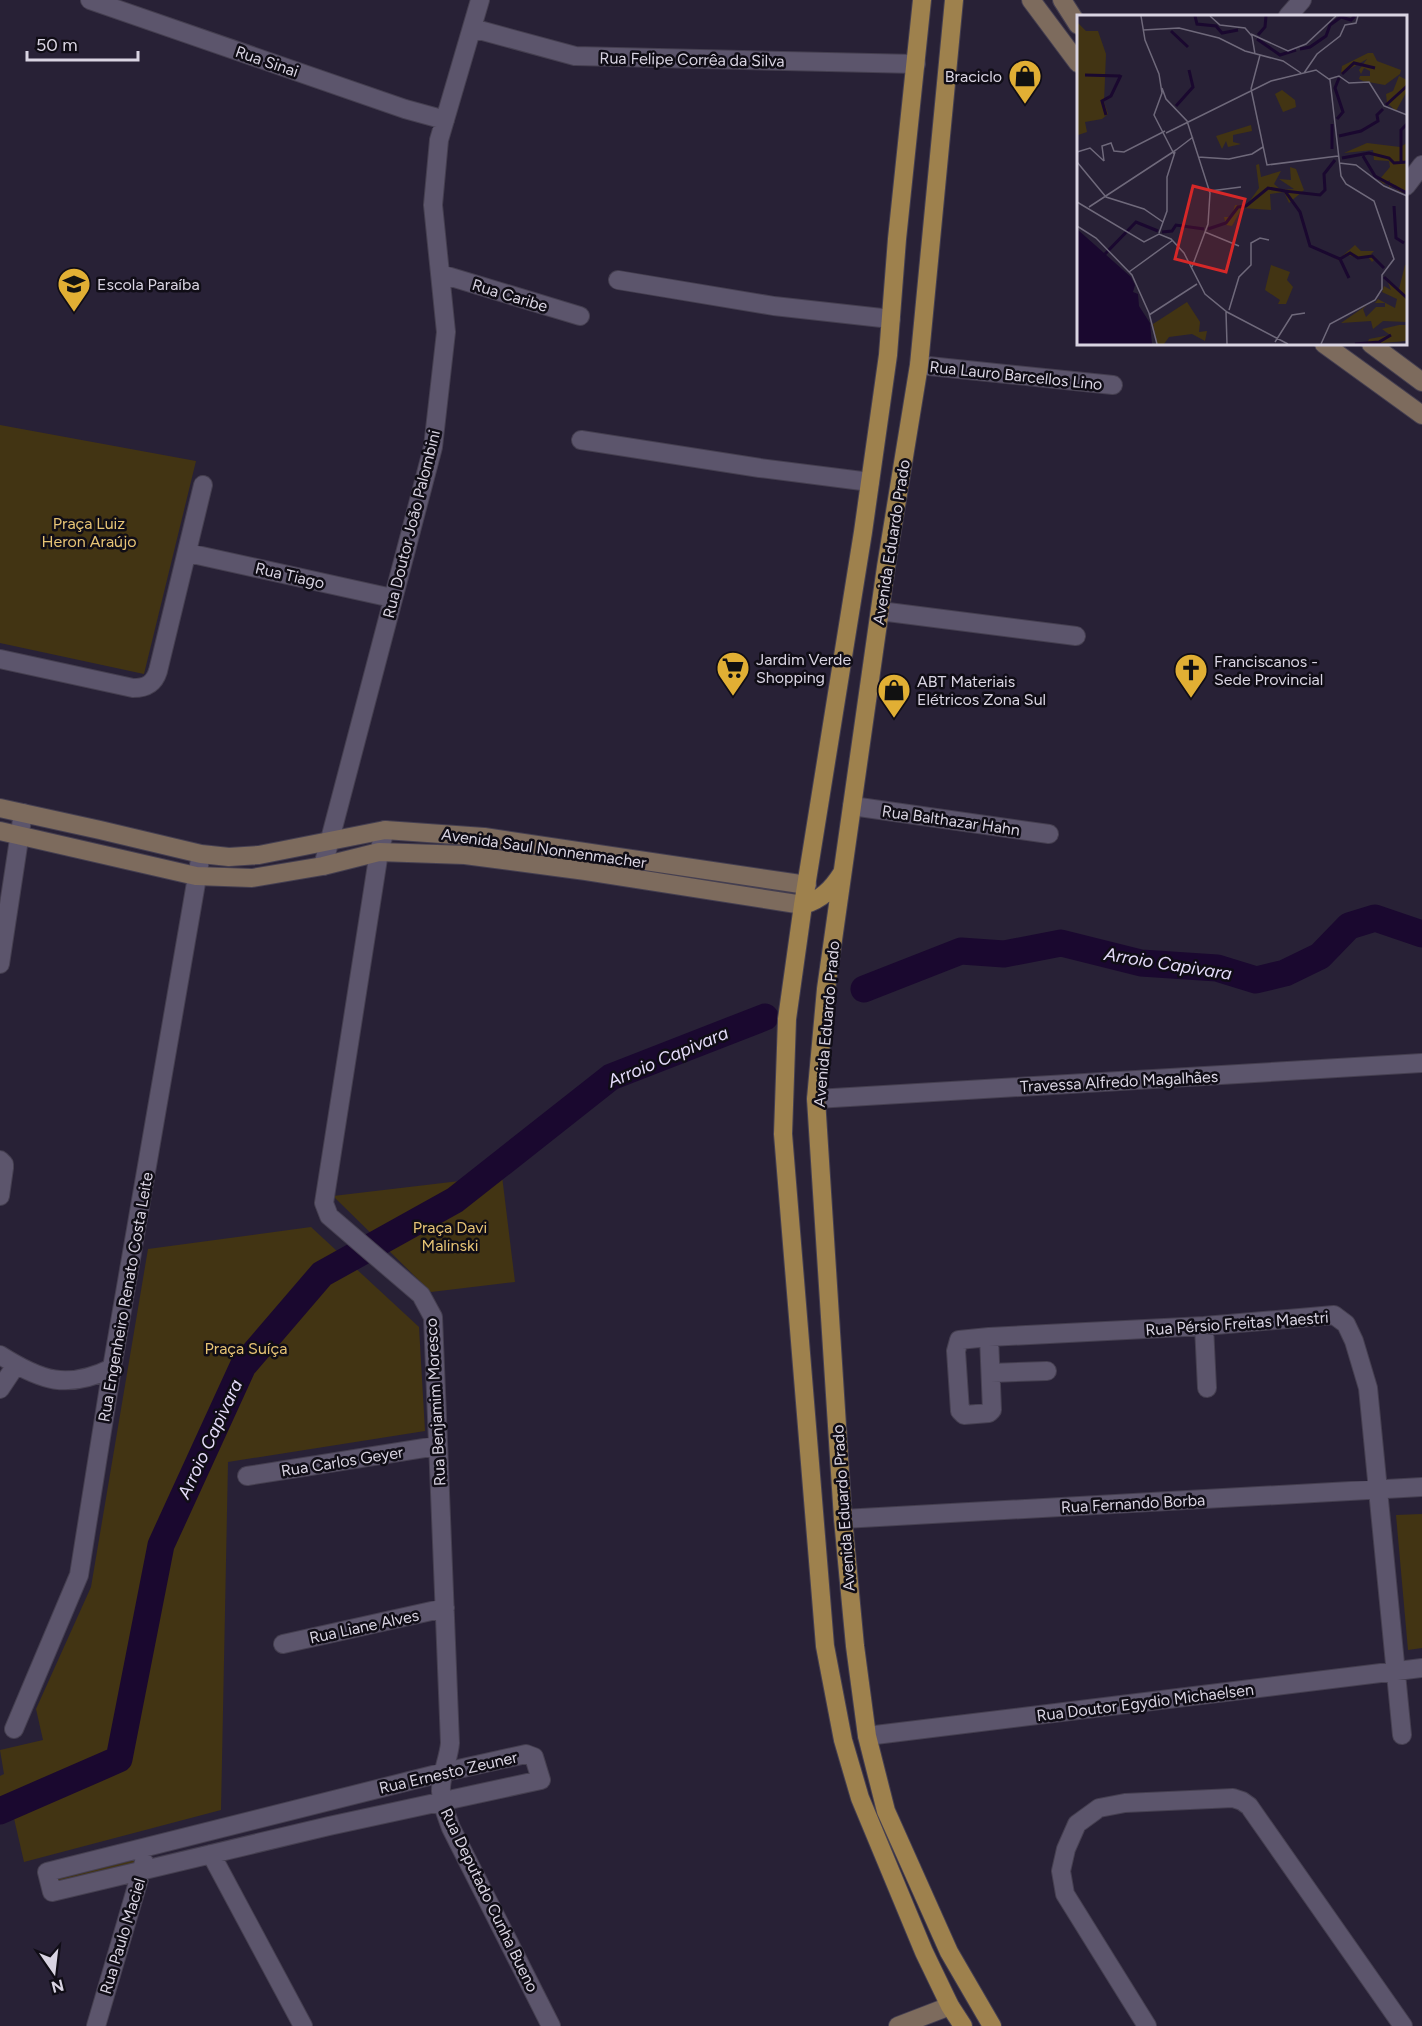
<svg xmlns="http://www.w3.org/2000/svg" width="1422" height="2026" font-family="Figtree,sans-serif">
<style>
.green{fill:#423413}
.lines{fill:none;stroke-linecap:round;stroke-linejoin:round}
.river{stroke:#1a082f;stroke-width:27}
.street-casing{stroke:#453f50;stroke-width:20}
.secondary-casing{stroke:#453f50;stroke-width:20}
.primary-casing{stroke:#453f50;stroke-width:20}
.street{stroke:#5c556c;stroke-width:18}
.secondary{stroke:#7d6b5d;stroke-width:18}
.primary{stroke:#9e814d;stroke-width:18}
.labels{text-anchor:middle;stroke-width:5;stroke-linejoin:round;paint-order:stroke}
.street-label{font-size:16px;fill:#d9d4e2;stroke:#100d16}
.poi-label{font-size:16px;fill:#d9d4e2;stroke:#100d16;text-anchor:start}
.park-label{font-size:16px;fill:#e6c375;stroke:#100d16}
.water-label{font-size:18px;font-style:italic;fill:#e5dcfa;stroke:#100d16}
.inset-river{fill:none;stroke:#1a082f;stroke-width:3}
.inset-road{fill:none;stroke:#6f697b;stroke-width:1.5}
.view{fill:#d62828;fill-opacity:0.15;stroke:#d62828;stroke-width:3}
.inset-edge{fill:none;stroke:#d9d4e2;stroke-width:3}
</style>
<rect width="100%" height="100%" fill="#282136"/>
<path class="green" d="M0,425L196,461L144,674L0,643Z
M502,1176L515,1282L431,1292L333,1196Z
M311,1227L419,1327L425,1431L228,1462L221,1810L24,1862L13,1814L0,1819V1776L4,1774L0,1750L43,1740L36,1709L91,1587L148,1249Z
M1422,1514V1648L1408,1650L1396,1515Z
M138,1851L133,1869L55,1888L51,1873Z"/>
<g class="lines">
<path class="river" d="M864,989L961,951L1004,954L1061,943L1141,963L1217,968L1256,980L1285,973L1320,956L1349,926L1375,918L1422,934
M0,1811L119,1759L161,1545L243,1366L322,1274L455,1200L611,1077L765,1017"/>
<g class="street-casing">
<path id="street" d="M90,0L405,109L445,120
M1288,16L1302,0
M472,28L575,56L916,64
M1406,186L1422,165
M441,274L580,316
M618,280L774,306L891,319
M919,365L1113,385
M581,440L760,468L870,482
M188,553L392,598
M880,611L1076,636
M0,659L133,688C146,688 154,684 158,671L203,485
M852,806L1049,834
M385,830L379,852L324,1203L329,1216L421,1295L433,1317L450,1743C449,1758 440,1777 441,1791C441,1804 447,1816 451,1828L551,2026
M323,866L433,447L446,332L433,205L439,140L480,0
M0,964L23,813
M816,1099L1422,1063
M0,1160L4,1164V1168L0,1196
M1204,1326L1207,1388
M989,1337L992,1410L989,1413L964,1415L960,1411L956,1351L959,1340L989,1337L1204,1326L1334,1315L1346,1324L1354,1341L1368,1388L1402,1735
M0,1355C41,1381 67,1390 112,1368
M991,1373L1047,1371
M0,1389L16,1365
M247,1476L437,1446
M843,1519L1422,1487
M283,1644L445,1608
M14,1729L79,1575L112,1368L201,854
M867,1736L1422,1668
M526,1754L534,1757L541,1780L329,1826L52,1892L47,1872L445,1772Z
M211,1854L303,2026
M96,2026L144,1862
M1147,2026L1065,1894L1061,1871L1066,1849L1077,1824L1099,1808L1125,1803L1233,1798L1242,1801L1249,1806L1403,2026"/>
</g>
<g class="secondary-casing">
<path id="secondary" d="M1031,0L1078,63
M1062,0L1078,25
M1324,344L1422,415
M1371,344L1422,382
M0,808L100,830L201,854L229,857L259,855L385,830L484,837L807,885
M0,831L196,876L252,878L323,866L379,852L465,855L586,871L803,905
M898,2026L950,2006"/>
</g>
<g class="primary-casing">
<path id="primary" d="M922,0L897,239L888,355L863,532L803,905L787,1019L783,1134L825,1646L843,1740L860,1798L924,1952L950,2006L963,2026
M954,0L919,365L886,567L826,989L816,1099L843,1519L855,1646L867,1736L886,1811L949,1952L992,2026
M803,905C821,900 832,889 842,873"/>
</g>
<use href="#street" class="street"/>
<use href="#secondary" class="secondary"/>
<use href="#primary" class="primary"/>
</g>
<defs>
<g id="shop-pin" transform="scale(1.725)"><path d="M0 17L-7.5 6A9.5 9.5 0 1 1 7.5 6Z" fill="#e1af34" stroke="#100d16"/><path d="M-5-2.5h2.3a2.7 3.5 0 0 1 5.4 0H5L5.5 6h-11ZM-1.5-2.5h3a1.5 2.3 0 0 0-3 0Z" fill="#111"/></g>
<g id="school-pin" transform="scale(1.725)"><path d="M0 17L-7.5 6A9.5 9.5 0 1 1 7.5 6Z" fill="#e1af34" stroke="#100d16"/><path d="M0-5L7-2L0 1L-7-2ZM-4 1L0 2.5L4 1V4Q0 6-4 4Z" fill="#111"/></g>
<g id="supermarket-pin" transform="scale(1.725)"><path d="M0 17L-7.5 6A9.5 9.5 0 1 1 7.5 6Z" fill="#e1af34" stroke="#100d16"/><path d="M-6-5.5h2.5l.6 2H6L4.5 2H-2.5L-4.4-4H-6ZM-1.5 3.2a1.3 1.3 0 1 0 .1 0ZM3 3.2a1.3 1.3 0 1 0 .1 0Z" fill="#111"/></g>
<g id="church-pin" transform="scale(1.725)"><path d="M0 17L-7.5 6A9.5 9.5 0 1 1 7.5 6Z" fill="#e1af34" stroke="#100d16"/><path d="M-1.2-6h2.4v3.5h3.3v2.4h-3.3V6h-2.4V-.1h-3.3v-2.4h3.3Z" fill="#111"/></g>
</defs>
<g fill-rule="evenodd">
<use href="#shop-pin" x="1025" y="76"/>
<use href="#school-pin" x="74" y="284"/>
<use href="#supermarket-pin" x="733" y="668"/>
<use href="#church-pin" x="1191" y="670"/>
<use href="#shop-pin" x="894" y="690"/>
</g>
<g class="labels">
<g class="street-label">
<text transform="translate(692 59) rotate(1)" y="6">Rua Felipe Corrêa da Silva</text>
<text transform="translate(267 61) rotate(19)" y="6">Rua Sinai</text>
<text transform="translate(510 295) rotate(17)" y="6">Rua Caribe</text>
<text transform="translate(1016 375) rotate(6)" y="6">Rua Lauro Barcellos Lino</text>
<text transform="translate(411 524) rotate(-76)" y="6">Rua Doutor João Palombini</text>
<text transform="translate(891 542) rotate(-81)" y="6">Avenida Eduardo Prado</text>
<text transform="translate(290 575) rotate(13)" y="6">Rua Tiago</text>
<text transform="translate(951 820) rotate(8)" y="6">Rua Balthazar Hahn</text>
<text transform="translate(544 848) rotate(8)" y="6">Avenida Saul Nonnenmacher</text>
<text transform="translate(826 1024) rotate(-85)" y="6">Avenida Eduardo Prado</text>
<text transform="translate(1119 1081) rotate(-3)" y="6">Travessa Alfredo Magalhães</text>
<text transform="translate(125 1297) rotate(-80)" y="6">Rua Engenheiro Renato Costa Leite</text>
<text transform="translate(1237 1323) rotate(-4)" y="6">Rua Pérsio Freitas Maestri</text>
<text transform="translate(435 1402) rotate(-93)" y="6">Rua Benjamim Moresco</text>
<text transform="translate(342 1461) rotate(-9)" y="6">Rua Carlos Geyer</text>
<text transform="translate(1133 1503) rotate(-3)" y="6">Rua Fernando Borba</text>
<text transform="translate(843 1508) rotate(-94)" y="6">Avenida Eduardo Prado</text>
<text transform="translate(364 1626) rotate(-12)" y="6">Rua Liane Alves</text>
<text transform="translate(1145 1702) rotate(-7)" y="6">Rua Doutor Egydio Michaelsen</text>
<text transform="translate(448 1772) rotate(-13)" y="6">Rua Ernesto Zeuner</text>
<text transform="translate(490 1900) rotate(64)" y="6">Rua Deputado Cunha Bueno</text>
<text transform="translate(122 1936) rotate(-73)" y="6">Rua Paulo Maciel</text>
</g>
<g class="poi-label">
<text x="1002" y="82" text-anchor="end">Braciclo</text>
<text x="97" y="290">Escola Paraíba</text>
<text x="756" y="665">Jardim Verde<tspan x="756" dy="18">Shopping</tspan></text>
<text x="1214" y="667">Franciscanos -<tspan x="1214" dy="18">Sede Provincial</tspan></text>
<text x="917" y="687">ABT Materiais<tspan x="917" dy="18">Elétricos Zona Sul</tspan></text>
</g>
<g class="park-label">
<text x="89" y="529">Praça Luiz<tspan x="89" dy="18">Heron Araújo</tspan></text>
<text x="450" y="1233">Praça Davi<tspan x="450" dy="18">Malinski</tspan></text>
<text x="246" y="1354">Praça Suíça</text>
</g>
<g class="water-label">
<text transform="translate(1168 964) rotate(9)" y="6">Arroio Capivara</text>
<text transform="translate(668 1057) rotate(-23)" y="6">Arroio Capivara</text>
<text transform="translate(210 1439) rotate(-65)" y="6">Arroio Capivara</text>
</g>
</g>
<g transform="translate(1077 15)">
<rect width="330" height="330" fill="#282136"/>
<path d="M0,7L9,16H21L29,39L27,87L31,99L25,104L8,107L10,117L1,120ZM291,38H296L300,46L324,55L323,59L308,70L286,66L282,64L283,61H293V56L287,53L284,59L282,55L290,44L264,59L265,51ZM322,61L330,65V76L319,96L306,84L310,88L309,79L316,76ZM205,75L218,85L219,92L206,97L198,79ZM174,110L175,116L156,120V127L164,129L151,132L149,126L145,134L139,121ZM290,128L323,132L330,128V173L327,178L320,175L319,170L312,172L313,165L307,169L302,165L313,152L312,146L297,145L296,135L267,138ZM182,149L184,162L204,156L197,169L204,175L217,174L202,164L214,165L213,152L219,154L227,175L212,188L207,177L193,179L194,195L165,193L155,211L149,210L147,202H154L158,190L169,191L182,173L179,150ZM278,230L284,236H297L294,239L299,243L295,247L291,242L281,244L269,239L264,244L269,258L263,246L245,236L263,243ZM194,250L213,257L210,265L216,272L209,289H201L203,285L188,275ZM328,250H330V307L306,306L296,314L294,306L264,308L290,290L286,294L289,302L299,292H308V288H298L301,284L318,293L320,284L305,277L307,271L314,275L309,263L322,274ZM110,287L123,307L122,317L130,316L128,326L115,319L92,322L87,329H80L76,309ZM322,310H330V326L290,329L292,324L313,320L305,314Z" fill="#423413"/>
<path d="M0,214L54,262L58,270L56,277L61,279L62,291L73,308L75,329H0Z" fill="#1a082f"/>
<path class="inset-river" d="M118,1L120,9L139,11L145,18L161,15M94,16L111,32M181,20L188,12L189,1M180,24L203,40L219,35M223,34L233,32L249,21L253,10L264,2L274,5L278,1M265,59L277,48L298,53M8,60L43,61M309,90L330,71M99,91L116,72L112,55M29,100L25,86L34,81L44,60M260,104L266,97L258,73L262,63M255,109V134M262,121L284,116L301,106L300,100L306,94M286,141L298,161L330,178M265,143L292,138L312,143L317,148L330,147M258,145L247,159L248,175L243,180L208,176L223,197L233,231L263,244L272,263M324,147V115L330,109M317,191L319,223L327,228M131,214L149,208L161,192L169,191L191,173L208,176M85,217L95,216L99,210L127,214M27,240L59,207L81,216M263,244L273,238L281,243L295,241L307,253M307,262L330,283M278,329L302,327L314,320"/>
<path class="inset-road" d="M64,1L68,25L82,59L85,78L77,100L97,139M133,1L143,10L168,13L175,21L178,39M66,15L102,13L142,23L168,36L206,46L224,58M174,19L211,36L229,29L259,1M227,58L240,39L263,21L268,10L279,8L281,1M252,64L262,61L272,68L292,67L307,91L330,100M85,73L89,84L110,106L133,178L131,209L115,252M174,74L190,150L261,141M174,74L183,40M89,118L194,66L239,55L253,65L264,161L269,169L297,186L317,244L305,260V274L298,285L253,309L244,329M99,135L116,122M0,137L13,133L27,146M121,142L152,144L175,139L186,132M27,146L25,131L34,128L37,136L47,137L88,116M0,147L29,182L67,194L86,207M262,148L279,150L307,171L330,181M133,176L164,172M0,187L67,227L82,219L94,224L107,238L128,279L150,297L211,329M12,192L99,135M0,211L19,223L55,260L72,298L80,329M128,217L162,231M82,218L90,196V162L98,137M52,257L96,225M152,295L162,262L174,250V228L183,223L192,225M149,297L150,329M72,300L120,269M198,327L215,300L228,298"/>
<path class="view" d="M116,171L168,184L149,257L98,244Z"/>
<rect width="330" height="330" class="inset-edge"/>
</g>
<g transform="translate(54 1972) rotate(166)" stroke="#100d16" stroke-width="4.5" paint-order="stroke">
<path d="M0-4.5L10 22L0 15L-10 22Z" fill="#d9d4e2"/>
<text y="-9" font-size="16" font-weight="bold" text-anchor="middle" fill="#d9d4e2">N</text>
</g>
<path d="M27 51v9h111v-9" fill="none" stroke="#d9d4e2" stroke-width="3"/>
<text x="36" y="51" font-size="18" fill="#d9d4e2" stroke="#100d16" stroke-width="4.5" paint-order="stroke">50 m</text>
</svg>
